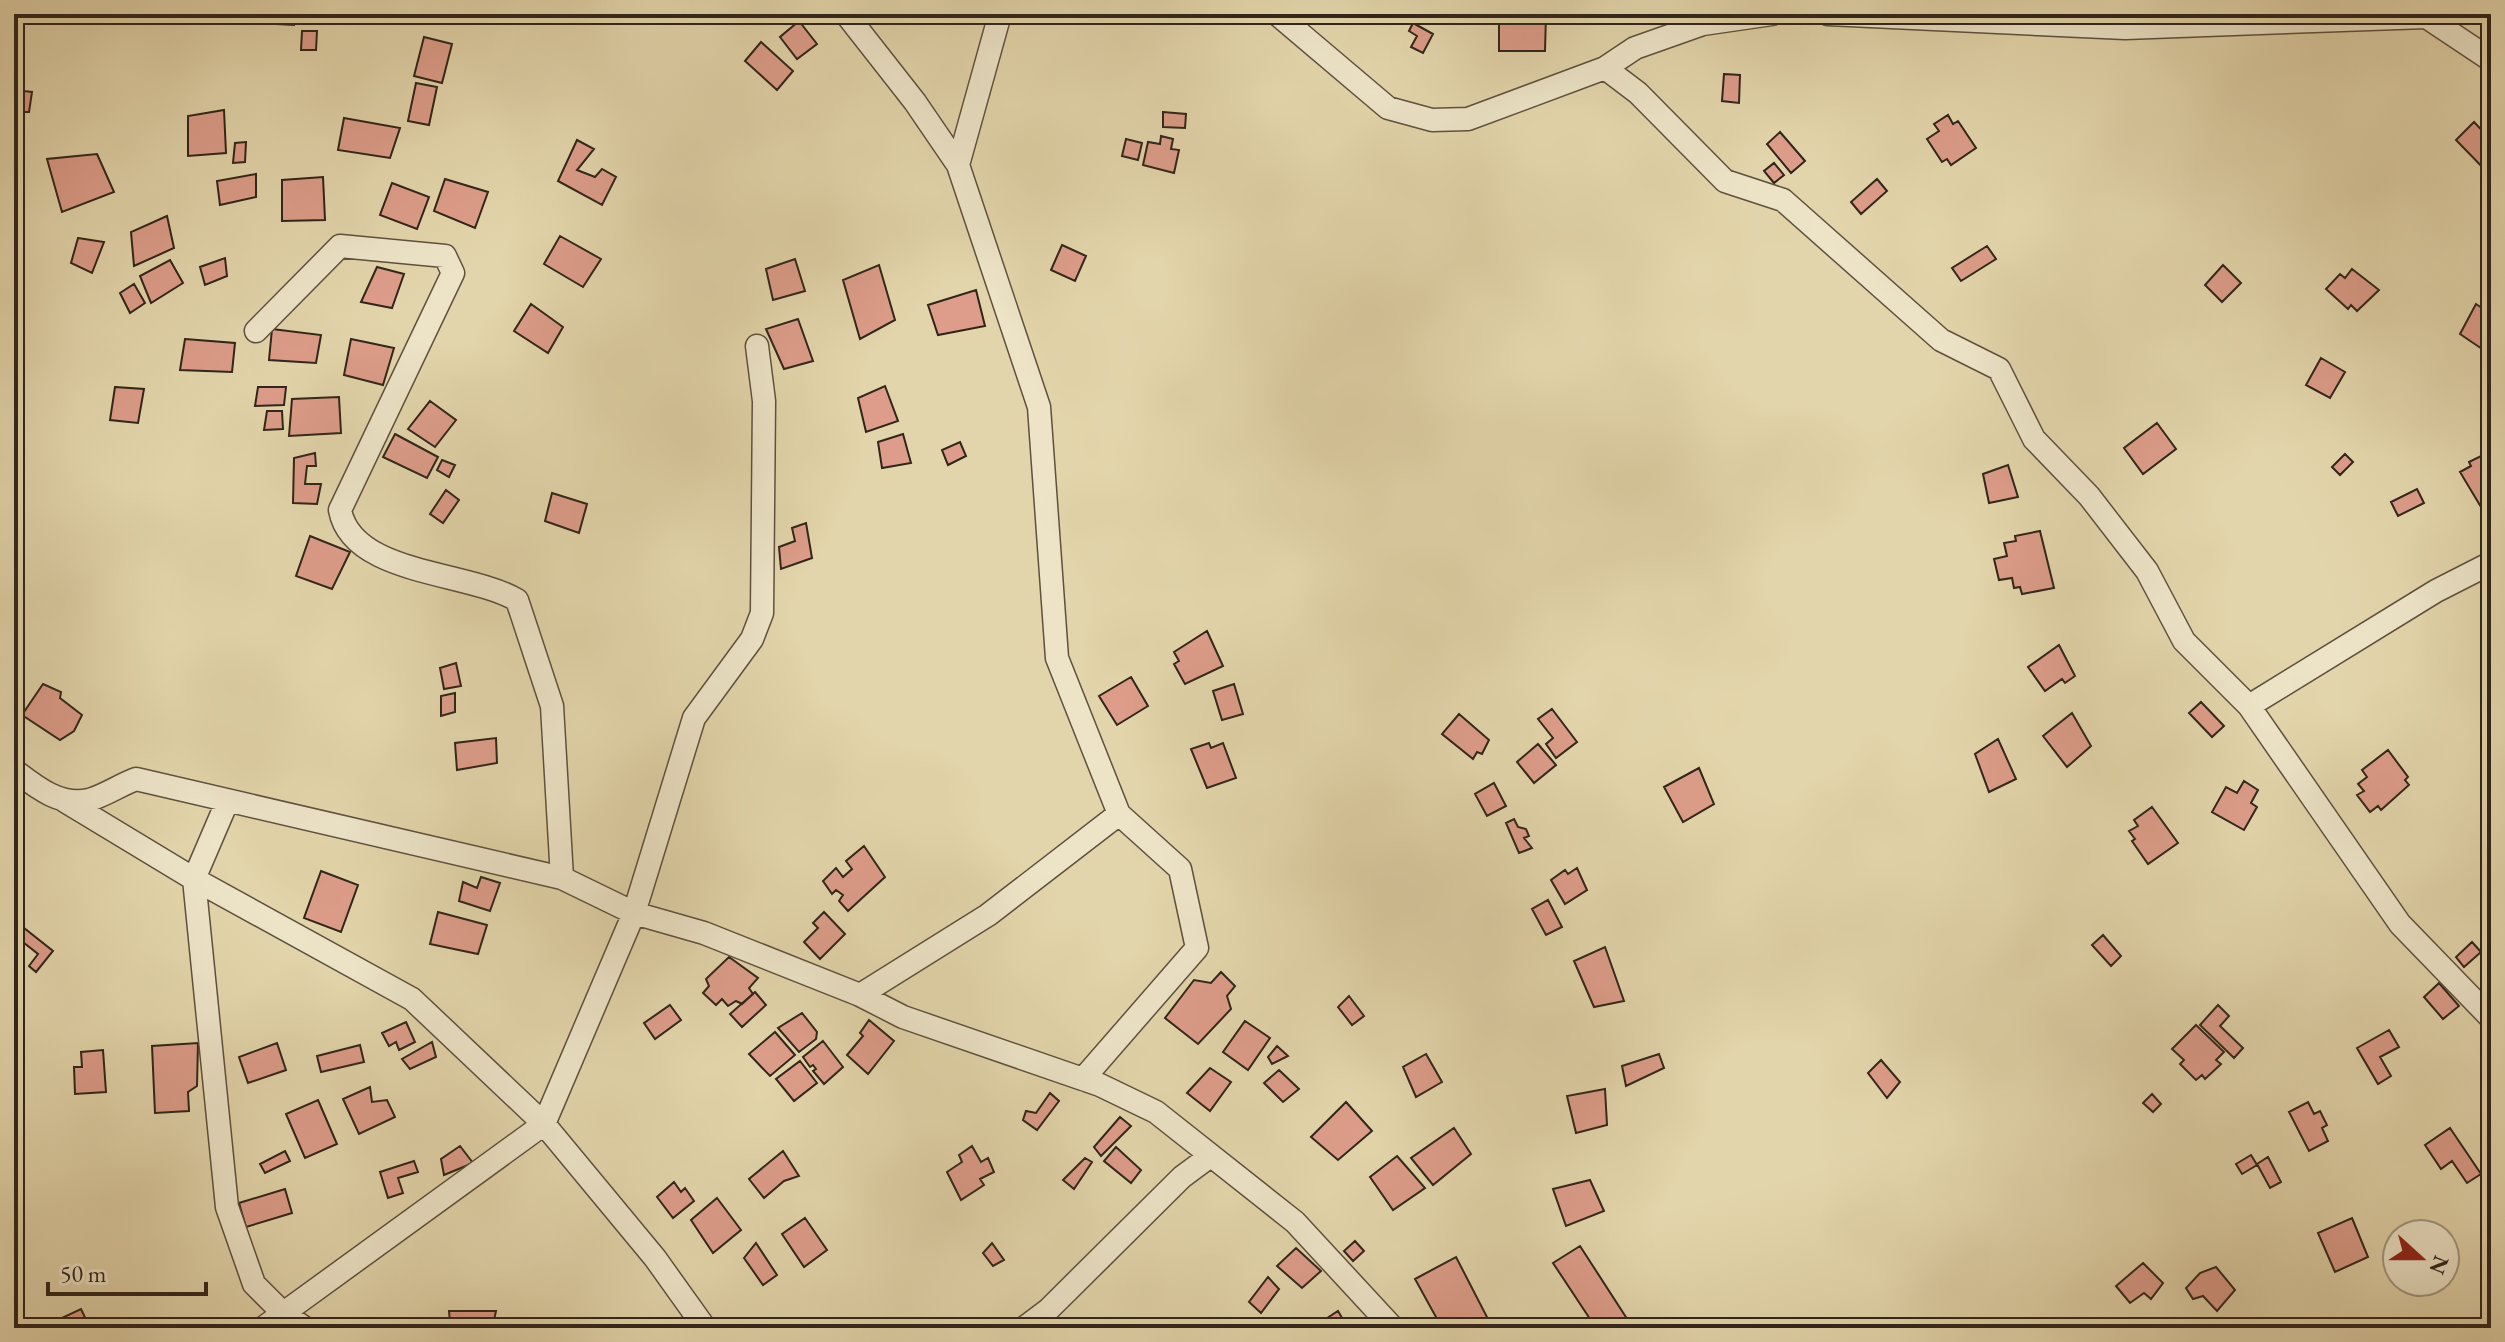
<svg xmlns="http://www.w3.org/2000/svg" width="2505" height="1342" font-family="'EB Garamond',serif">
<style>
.building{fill:#dd9d8a;stroke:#31251a;stroke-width:2}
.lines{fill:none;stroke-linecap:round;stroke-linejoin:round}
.street-casing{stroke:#5e513e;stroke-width:25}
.street{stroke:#ede4c8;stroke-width:22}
</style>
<rect width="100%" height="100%" fill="#e3d5ab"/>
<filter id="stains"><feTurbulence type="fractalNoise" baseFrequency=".0025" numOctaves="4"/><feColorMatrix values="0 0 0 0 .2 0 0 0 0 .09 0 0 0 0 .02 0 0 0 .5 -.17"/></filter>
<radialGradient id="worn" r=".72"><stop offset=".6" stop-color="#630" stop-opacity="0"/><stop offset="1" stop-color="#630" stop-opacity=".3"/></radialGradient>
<path class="building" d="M278,14H295L294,25L277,24Z
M1499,14H1546L1545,51H1499Z
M799,21L817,44L797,59L780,37Z
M1413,23L1433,34L1423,53L1411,47L1417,36L1409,31Z
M302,31H317L316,50H301Z
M424,37L452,44L442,83L414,76Z
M761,42L793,71L777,90L745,61Z
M1724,74L1740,75L1739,103L1722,101Z
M416,83L437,87L429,125L408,121Z
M23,91L32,92L29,112H19Z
M224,110L226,153L188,156V116Z
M1163,112L1186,114L1185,128L1163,127Z
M1948,115L1953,124L1958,121L1976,148L1951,165L1947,159L1942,162L1927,139L1939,131L1934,124Z
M344,118L400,128L390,158L338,150Z
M2474,122L2491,140V176L2456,140Z
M1780,132L1805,161L1791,173L1767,144Z
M1161,136L1173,139L1171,149L1179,150L1174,173L1143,165L1148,142L1160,144Z
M1126,139L1142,143L1138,160L1122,156Z
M577,140L594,149L577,170L595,177L602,169L616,177L602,205L558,181Z
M246,142L245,162L233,163L235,143Z
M97,154L114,192L62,212L47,159Z
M1774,163L1784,175L1774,183L1764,171Z
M256,174V197L220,205L217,181Z
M323,177L325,220L282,221V180Z
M445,179L488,192L475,228L434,211Z
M1877,179L1887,191L1861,214L1851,202Z
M392,183L429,197L417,229L380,215Z
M167,216L174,248L134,266L131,232Z
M560,236L601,259L583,287L544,264Z
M78,238L104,242L92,273L71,263Z
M1062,245L1086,256L1075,281L1051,270Z
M1987,246L1996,259L1961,281L1952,268Z
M225,258L227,276L205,285L200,267Z
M795,259L805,291L773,300L766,269Z
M170,260L183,283L151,303L140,276Z
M879,265L895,320L860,339L843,280Z
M2223,265L2241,283L2222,302L2205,285Z
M377,267L404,274L392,308L361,302Z
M2352,269L2379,290L2357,311L2351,305L2348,309L2326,289L2340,274L2345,278Z
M134,284L145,303L130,313L120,293Z
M976,290L985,326L938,335L928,305Z
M531,304L563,327L548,353L514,331Z
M2476,304L2491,314V343L2485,351L2460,334Z
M798,319L813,361L784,369L766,329Z
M272,329L321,335L316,363L269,360Z
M185,339L235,343L232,372L180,370Z
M351,339L394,348L383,385L344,375Z
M2321,358L2345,372L2330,398L2306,385Z
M885,386L898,421L866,432L858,398Z
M115,387L144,389L138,423L110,420Z
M258,387H286L284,405L255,406Z
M339,397L341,433L289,436L292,399Z
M430,401L456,420L435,447L408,429Z
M267,411H282L283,429L264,430Z
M2157,423L2176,449L2143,474L2124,448Z
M395,434L438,457L427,478L383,457Z
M903,434L911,463L882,468L878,442Z
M960,442L966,456L948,465L942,450Z
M2489,452L2491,503L2481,507L2460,472L2471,466L2469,462Z
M315,453L316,466H307L305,484H321L317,504L293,503L294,458Z
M2345,454L2353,462L2340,475L2332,467Z
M442,460L455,465L449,477L437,470Z
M2008,465L2018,497L1989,503L1983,474Z
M2417,489L2424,503L2398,516L2391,502Z
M446,490L459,500L443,523L430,514Z
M552,493L587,504L579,533L545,521Z
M806,523L812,558L781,569L779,547L795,541L792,528Z
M2040,531L2054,588L2022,594L2020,587L2014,588L2012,578L1999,580L1994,559L2007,556L2004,543L2016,541L2015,536Z
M310,536L350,552L332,589L296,576Z
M1207,631L1223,666L1185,684L1174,664L1179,661L1174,652Z
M2059,645L2075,676L2065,683L2062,679L2045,691L2028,667Z
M456,663L461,686L444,689L440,668Z
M1131,677L1148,706L1117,725L1099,696Z
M43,684L61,692L60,698L82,715L74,731L60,740L22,715Z
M1234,684L1243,714L1222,720L1213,691Z
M455,693V712L441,716V696Z
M2201,702L2224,726L2212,737L2189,713Z
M1552,709L1577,742L1556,758L1546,744L1553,738L1538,719Z
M2072,713L2091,746L2067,767L2043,736Z
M1459,714L1489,740L1482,754L1477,752L1473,759L1442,734Z
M496,738L497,763L457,770L455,743Z
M1998,739L2016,779L1989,792L1975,754Z
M1209,743L1211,748L1223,743L1236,778L1207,788L1191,749Z
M1538,744L1556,765L1534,783L1517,762Z
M2388,750L2408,777L2405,780L2409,785L2381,810L2378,806L2370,812L2357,795L2364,791L2358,784L2367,777L2362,770Z
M1699,768L1714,804L1683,822L1664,787Z
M2244,781L2258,790L2251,803L2257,807L2244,830L2212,812L2226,787L2237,793Z
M1494,783L1506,806L1487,816L1475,794Z
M2152,807L2178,843L2148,864L2132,841L2135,839L2129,831L2138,826L2134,820Z
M1514,819L1518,827L1526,829L1529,836L1524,838L1532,848L1519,853L1506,823Z
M864,846L885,877L848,911L839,901L843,895L836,890L832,894L823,881L836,868L843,877L852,869L846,861Z
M1577,868L1587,890L1565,904L1551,880L1565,870L1568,874Z
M321,871L358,885L341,932L304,918Z
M481,877L500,883L490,911L459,901L463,882L477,888Z
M1548,900L1562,927L1546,935L1532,909Z
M438,912L487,925L478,954L430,944Z
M824,912L845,934L820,959L804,942L818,928L813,923Z
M14,920L53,951L36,972L29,966L38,954L14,935Z
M2103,935L2121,956L2111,966L2092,945Z
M2472,942L2481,952L2464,967L2456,957Z
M1605,947L1624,1001L1594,1007L1574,961Z
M729,957L758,978L749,988L753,994L742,1004L736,1001L728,1006L722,999L716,1005L703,993L709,986L706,979Z
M1221,972L1235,986L1227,996L1231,1009L1198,1044L1165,1018L1194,980L1211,983Z
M2439,983L2459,1006L2443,1019L2424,997Z
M755,992L766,1005L742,1027L730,1014Z
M1349,996L1364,1016L1352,1025L1338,1007Z
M670,1005L681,1020L655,1039L644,1023Z
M2218,1005L2229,1016L2220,1026L2243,1048L2234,1058L2200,1025Z
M802,1013L817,1032L816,1039L799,1052L778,1028Z
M869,1020L894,1041L868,1074L847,1055L863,1036L860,1033Z
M1245,1021L1270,1038L1248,1070L1223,1052Z
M406,1022L415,1042L399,1050L396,1042L389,1046L382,1033Z
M2196,1025L2224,1052L2216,1060L2221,1064L2205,1079L2202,1075L2196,1080L2180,1064L2184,1060L2172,1049Z
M2389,1030L2399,1047L2380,1057L2391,1076L2378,1084L2357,1048Z
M775,1032L795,1055L770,1076L749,1054Z
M823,1041L843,1067L824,1084L813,1071L816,1069L813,1065L810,1067L803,1057Z
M432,1042L436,1057L410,1069L402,1059Z
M198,1043L197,1086L188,1092L189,1111L155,1113L152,1046Z
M277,1043L286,1070L248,1083L239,1057Z
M360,1045L364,1062L321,1072L317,1056Z
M1277,1046L1288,1056L1272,1064L1268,1057Z
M103,1050L106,1092L75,1094L74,1067H82L81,1052Z
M1426,1054L1442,1082L1416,1097L1403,1067Z
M1659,1054L1664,1068L1626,1086L1622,1066Z
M1881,1060L1900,1082L1887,1098L1868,1073Z
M800,1061L817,1083L794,1101L776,1079Z
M1210,1068L1231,1082L1210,1111L1187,1093Z
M1279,1070L1299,1089L1283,1102L1264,1083Z
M370,1087L372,1102L387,1100L395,1117L359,1134L343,1099Z
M1605,1089L1607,1125L1576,1133L1567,1096Z
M1050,1093L1059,1101L1037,1130L1023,1120L1026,1111L1036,1113Z
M2152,1094L2161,1104L2153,1112L2143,1103Z
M318,1100L337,1144L305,1158L286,1114Z
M1346,1102L1372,1131L1338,1160L1311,1137Z
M2308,1102L2314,1114L2320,1111L2327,1125L2322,1128L2328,1141L2309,1151L2289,1112Z
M1120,1117L1131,1126L1101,1156L1094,1147Z
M1454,1128L1471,1154L1433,1185L1411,1158Z
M2450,1128L2481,1174L2467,1183L2452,1161L2441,1169L2425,1145Z
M460,1146L473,1163L444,1175L441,1159Z
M972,1146L981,1162L988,1158L994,1172L980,1179L984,1185L961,1200L947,1172L962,1162L959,1155Z
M1116,1147L1141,1170L1131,1183L1104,1161Z
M285,1151L290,1161L265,1173L260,1164Z
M783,1151L799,1176L784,1181L764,1198L749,1179Z
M2251,1155L2257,1165L2242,1174L2236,1164Z
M1397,1156L1425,1188L1393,1210L1370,1177Z
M2268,1157L2281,1182L2270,1188L2257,1164Z
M1085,1158L1092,1162L1074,1189L1063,1180Z
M414,1161L418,1172L398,1178L403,1193L388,1198L380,1172Z
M1590,1180L1604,1211L1566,1226L1553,1189Z
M674,1182L681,1192L685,1188L694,1201L673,1218L657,1197Z
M285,1189L292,1213L246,1227L239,1203Z
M717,1198L741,1230L713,1253L691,1220Z
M805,1218L827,1250L804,1267L782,1234Z
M2352,1218L2368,1257L2335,1272L2318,1233Z
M1355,1241L1364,1251L1353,1261L1344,1251Z
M756,1243L777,1275L763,1285L744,1258Z
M992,1243L1004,1260L993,1266L983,1253Z
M1580,1246L1633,1328H1596L1553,1263Z
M1296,1248L1321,1271L1302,1288L1277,1266Z
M1456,1257L1488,1319L1470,1328H1442L1415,1279Z
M2143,1263L2163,1283L2151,1299L2144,1293L2130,1303L2116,1286Z
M2216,1267L2235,1290L2217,1311L2203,1296L2193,1299L2186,1288L2200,1273Z
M1268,1277L1279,1289L1261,1313L1249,1302Z
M81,1309L90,1328H53L51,1323Z
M449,1311H496L493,1325L450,1322Z
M1338,1311L1348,1328H1312Z"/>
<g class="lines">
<g class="street-casing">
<path id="street" d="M846,14L915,102L958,165L1039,407L1057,658L1119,814L1180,869L1197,948L1083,1079
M1277,14L1388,108L1432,120L1468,119L1605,68L1635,48L1703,24L1772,14
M1828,14L2125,28L2426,17
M2422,14L2491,60
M1605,68L1638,93L1725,181L1783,200L1941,340L1999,369L2034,439L2089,496L2147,571L2184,641L2249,706L2400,924L2491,1018
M958,165L1000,14
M256,331L340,246L445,256L453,273L340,510C352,575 467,571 517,600L552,706L562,878
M2249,706L2436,591L2491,563
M14,770C35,786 60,807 89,800C104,796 120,785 136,779L562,878L634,913L704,933L860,995L903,1017L1100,1085L1156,1112L1295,1222L1393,1328
M65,801L194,879L412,999L544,1124L655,1258L705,1328
M227,802L194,879L227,1207L254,1284L283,1313L305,1328
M860,995L988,915L1119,814
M263,1328L544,1124L634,913L694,718L752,639L762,613L764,401L757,346
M1024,1328L1048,1310L1182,1177L1209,1157"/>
</g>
<use href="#street" class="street"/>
</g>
<rect width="2505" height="1342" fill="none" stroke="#e3d5ab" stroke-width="48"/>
<rect x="16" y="16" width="2473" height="1310" fill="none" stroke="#31251a" stroke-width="4"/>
<rect x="24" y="24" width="2457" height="1294" fill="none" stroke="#31251a" stroke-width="2"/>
<g transform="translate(2421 1258) rotate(111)"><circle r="38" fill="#ede4c8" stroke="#a29882" stroke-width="2"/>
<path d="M0-6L14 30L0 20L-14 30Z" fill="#8f2418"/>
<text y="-12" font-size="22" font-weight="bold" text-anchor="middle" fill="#31251a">N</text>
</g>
<path d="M48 1282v12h158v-12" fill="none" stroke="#31251a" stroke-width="4"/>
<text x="60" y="1282" font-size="24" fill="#31251a" stroke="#ede4c8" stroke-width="6" paint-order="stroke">50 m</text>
<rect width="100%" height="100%" filter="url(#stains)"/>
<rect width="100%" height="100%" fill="url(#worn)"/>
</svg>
